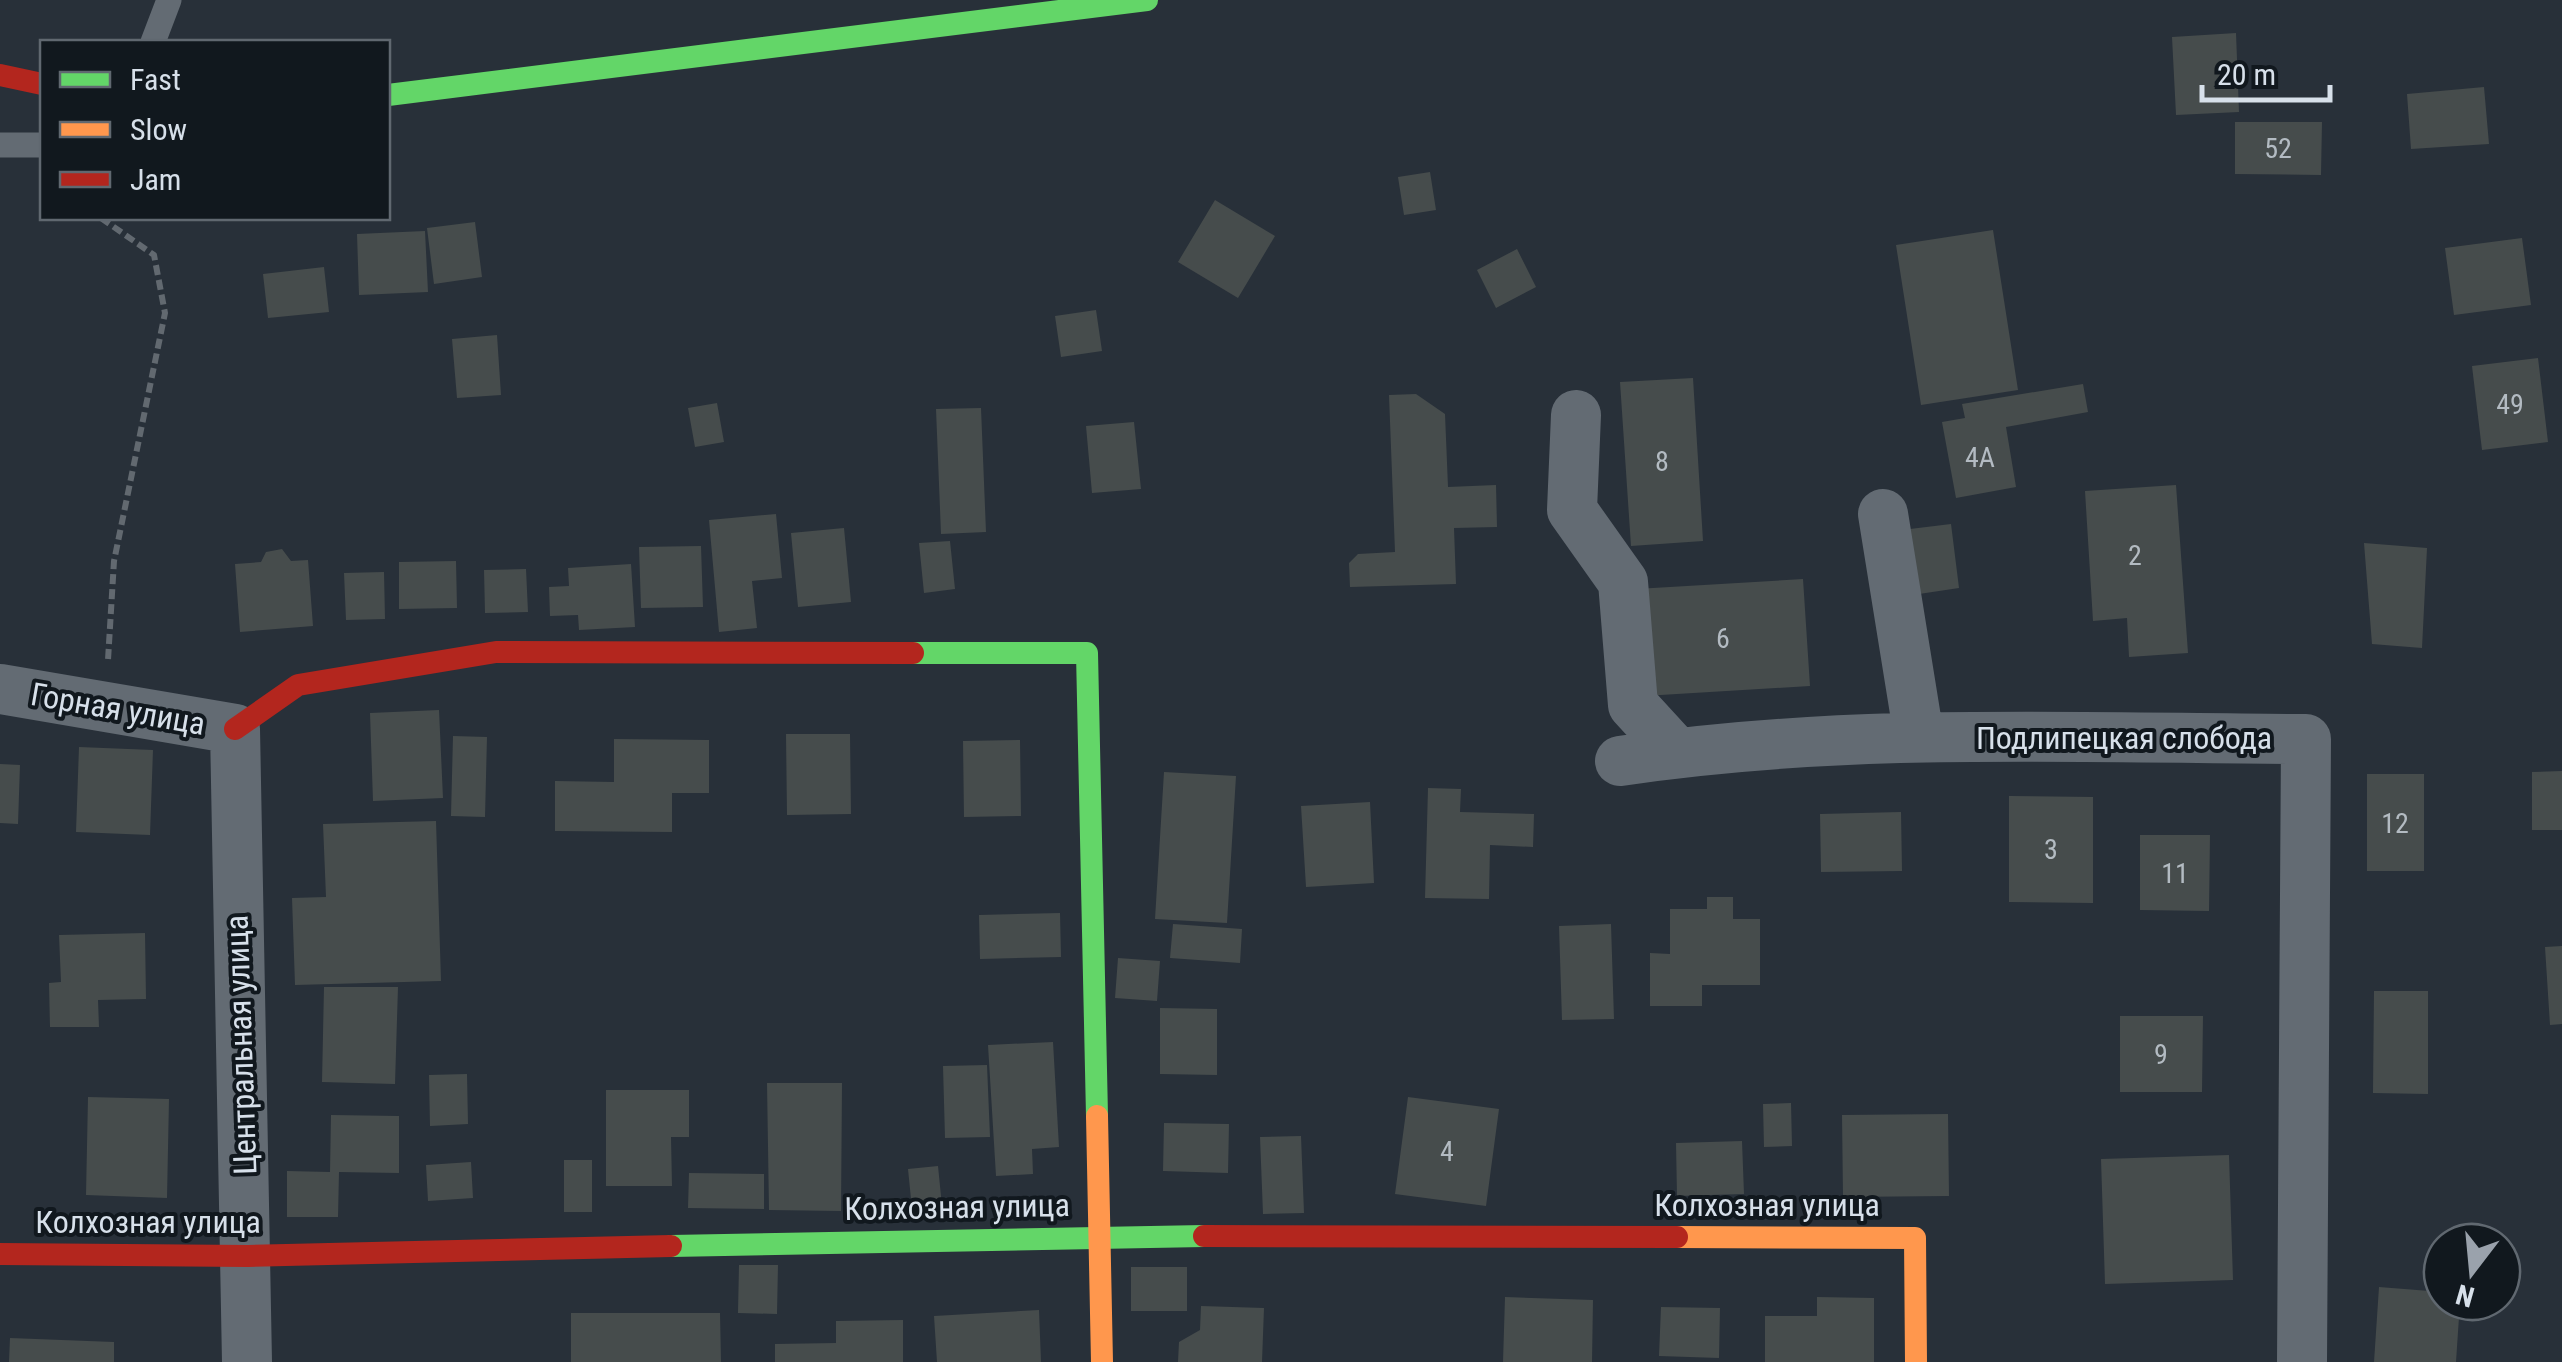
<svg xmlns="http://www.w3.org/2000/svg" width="2562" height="1362" font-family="'Roboto Condensed',sans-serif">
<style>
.building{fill:#464c4c}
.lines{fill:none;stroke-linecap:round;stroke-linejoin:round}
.path{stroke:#626970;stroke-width:6;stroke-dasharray:10 5;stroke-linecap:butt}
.lane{stroke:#636b73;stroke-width:25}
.street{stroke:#636b73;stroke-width:50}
.fast{stroke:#63d668;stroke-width:22}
.slow{stroke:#ff974d;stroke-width:22}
.jam{stroke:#b3261e;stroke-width:22}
.labels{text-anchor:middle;stroke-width:8;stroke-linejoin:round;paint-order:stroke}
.number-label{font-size:28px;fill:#b3bbc2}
.street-label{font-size:32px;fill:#d7e0ea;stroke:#11181e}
</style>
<rect width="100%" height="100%" fill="#283039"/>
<path class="building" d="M2236,33L2239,112L2176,115L2172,37Z
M2484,87L2489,144L2411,149L2407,94Z
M2235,122H2322L2321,175L2235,174Z
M1430,172L1436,210L1404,215L1398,177Z
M1215,200L1275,236L1238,298L1178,262Z
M475,222L482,277L434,284L427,228Z
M1993,230L2018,390L1921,405L1896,245Z
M425,231L428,292L359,295L357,234Z
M2522,238L2531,305L2454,315L2445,248Z
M1517,249L1536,287L1496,308L1477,270Z
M324,267L329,312L268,318L263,274Z
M1096,310L1102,351L1061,357L1055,316Z
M497,335L501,395L457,398L452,339Z
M2538,358L2548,442L2482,450L2472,366Z
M1693,378L1703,541L1631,546L1620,382Z
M2083,384L2088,412L2006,427L2016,487L1956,498L1942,422L1965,418L1962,404Z
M1416,394L1445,414L1448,487L1496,485L1497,527L1454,528L1456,584L1350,587L1349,563L1358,554L1395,552L1389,395Z
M717,403L724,442L695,447L688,408Z
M981,408L986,532L941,534L936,409Z
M1134,422L1141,489L1092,493L1086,426Z
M2176,485L2188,653L2129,657L2127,618L2093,621L2085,491Z
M776,514L782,578L752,581L757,628L719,632L709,520Z
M1951,524L1959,588L1919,594L1910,529Z
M844,528L851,602L798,607L791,533Z
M950,541L955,589L924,593L919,543Z
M2364,543L2427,548L2422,648L2372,644Z
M701,546L703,607L641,608L639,547Z
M282,549L291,561L308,560L313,626L240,632L235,564L261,562L266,552Z
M456,561L457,608L399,609V562Z
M631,564L635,627L579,630L578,615L550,616L549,587L569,586L568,568Z
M526,569L528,612L485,613L484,570Z
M384,572L385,619L346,620L344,573Z
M1803,579L1810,686L1644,696L1636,589Z
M439,710L443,798L373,801L370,713Z
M786,734H850L851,814L787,815Z
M453,736L487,737L485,817L451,816Z
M614,739L709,740V793H672V832L555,831V781L614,782Z
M1020,740L1021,816L964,817L963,741Z
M79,747L153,750L150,835L76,832Z
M0,764L20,765L18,824L0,823Z
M2562,771V830H2532V772Z
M1164,772L1236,776L1227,923L1155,919Z
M2367,774H2424V871H2367Z
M1428,788L1461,789L1460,812L1534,814L1533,847L1490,845L1489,899L1425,898Z
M2009,796L2093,797V903L2009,902Z
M1370,802L1374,883L1306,887L1301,806Z
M1901,812L1902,871L1821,872L1820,814Z
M436,821L441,981L295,985L292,898L326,897L323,824Z
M2140,835H2210L2209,911L2140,910Z
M1707,897H1733V919H1760V985H1702V1006H1650V953L1670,954V909H1707Z
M1060,913L1061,957L980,959L979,915Z
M1173,924L1242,929L1240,963L1170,958Z
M1611,924L1614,1019L1562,1020L1559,926Z
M145,933L146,999L98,1000L99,1027H50L49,983L61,982L59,935Z
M2562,946V1024L2550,1025L2545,947Z
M1118,958L1160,961L1157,1001L1115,998Z
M324,987H398L395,1084L322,1082Z
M2374,991H2428V1094L2373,1093Z
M1160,1008L1217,1009V1075L1160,1074Z
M2120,1016H2203L2202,1092H2120Z
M1053,1042L1059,1147L1032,1149L1033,1174L996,1176L988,1045Z
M987,1065L990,1137L945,1138L943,1066Z
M467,1074L468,1124L430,1126L429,1075Z
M767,1083H842L841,1211L769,1210Z
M606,1090H689V1137H671L672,1186H606Z
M88,1097L169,1099L167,1198L86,1195Z
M1408,1097L1499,1109L1486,1206L1395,1194Z
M1791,1103L1792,1146L1764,1147L1763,1104Z
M1948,1114L1949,1196L1843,1197L1842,1115Z
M331,1115L399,1116V1173L339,1172L338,1217H287V1171L330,1172Z
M1164,1123L1229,1124L1228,1173L1163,1171Z
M1301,1136L1304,1213L1263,1214L1260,1137Z
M1742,1141L1744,1194L1677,1196L1676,1143Z
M2229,1155L2233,1280L2105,1284L2101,1159Z
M564,1160H592V1212H564Z
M471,1162L473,1198L428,1201L426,1165Z
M938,1166L942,1206L912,1209L908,1169Z
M689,1173L764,1174V1209L688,1208Z
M739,1265H778L777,1314L738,1313Z
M1131,1267H1187V1311H1131Z
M2379,1287L2442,1292V1302H2460L2456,1362H2374Z
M1505,1297L1593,1300L1592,1362H1503Z
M1817,1297L1874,1298V1362H1765V1316H1817Z
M1201,1306L1264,1308L1262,1362H1178L1179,1342L1200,1330Z
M1661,1307L1720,1308L1719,1358L1659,1356Z
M1039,1310L1041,1362H937L934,1316Z
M571,1313H720L721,1362H571Z
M903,1320V1362H775V1344L836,1343V1321Z
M10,1338L114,1342V1362H9Z"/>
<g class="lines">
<path class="path" d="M101,218L154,255L165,313L114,561L108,660"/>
<path class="lane" d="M153,42L169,0
M0,145H42"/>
<path class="street" d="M1576,415L1572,510L1623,582L1633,705L1677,753
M1883,514L1919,737
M0,689L235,729L247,1362
M1620,761C1846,727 2078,738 2306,739L2302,1362"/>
<path class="fast" d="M388,95L1147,0
M913,653H1087L1097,1116
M671,1246L1204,1236"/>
<path class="slow" d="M1097,1116L1102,1362
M1677,1237L1915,1238L1916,1362"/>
<path class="jam" d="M0,75L42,84
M235,729L298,685L496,652L913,653
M1204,1236L1677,1237
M0,1254L248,1256L671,1246"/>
</g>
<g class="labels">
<g class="number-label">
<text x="2278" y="158">52</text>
<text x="2510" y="414">49</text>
<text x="1980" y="467">4А</text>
<text x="1662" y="471">8</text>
<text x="2135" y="565">2</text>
<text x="1723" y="648">6</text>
<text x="2395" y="833">12</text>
<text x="2051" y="859">3</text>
<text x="2175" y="883">11</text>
<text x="2161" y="1064">9</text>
<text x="1447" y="1161">4</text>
</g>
<g class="street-label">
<text transform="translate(118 709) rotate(10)" y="11">Горная улица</text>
<text x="2124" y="749">Подлипецкая слобода</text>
<text transform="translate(241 1045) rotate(-92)" y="11">Центральная улица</text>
<text x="1767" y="1216">Колхозная улица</text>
<text transform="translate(957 1207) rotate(-1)" y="11">Колхозная улица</text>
<text x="148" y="1233">Колхозная улица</text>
</g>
</g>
<rect x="40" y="40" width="350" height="180" fill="#11181e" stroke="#606870" stroke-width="2.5"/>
<rect x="60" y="72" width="50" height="15" fill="#63d668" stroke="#606870" stroke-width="2.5"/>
<text x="130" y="90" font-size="30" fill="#d7e0ea">Fast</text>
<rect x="60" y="122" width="50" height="15" fill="#ff974d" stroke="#606870" stroke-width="2.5"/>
<text x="130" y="140" font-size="30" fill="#d7e0ea">Slow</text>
<rect x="60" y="172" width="50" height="15" fill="#b3261e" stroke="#606870" stroke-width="2.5"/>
<text x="130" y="190" font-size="30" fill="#d7e0ea">Jam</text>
<g transform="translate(2472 1272) rotate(196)"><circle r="48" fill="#11181e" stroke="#606870" stroke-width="2.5"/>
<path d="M0-8L18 38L0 25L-18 38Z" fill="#9aa2ac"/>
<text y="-15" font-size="28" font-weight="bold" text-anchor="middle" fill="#d7e0ea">N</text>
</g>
<path d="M2202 85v15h128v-15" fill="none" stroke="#d7e0ea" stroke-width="5"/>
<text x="2217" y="85" font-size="30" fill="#d7e0ea" stroke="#11181e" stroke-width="8" paint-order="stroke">20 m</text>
</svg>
